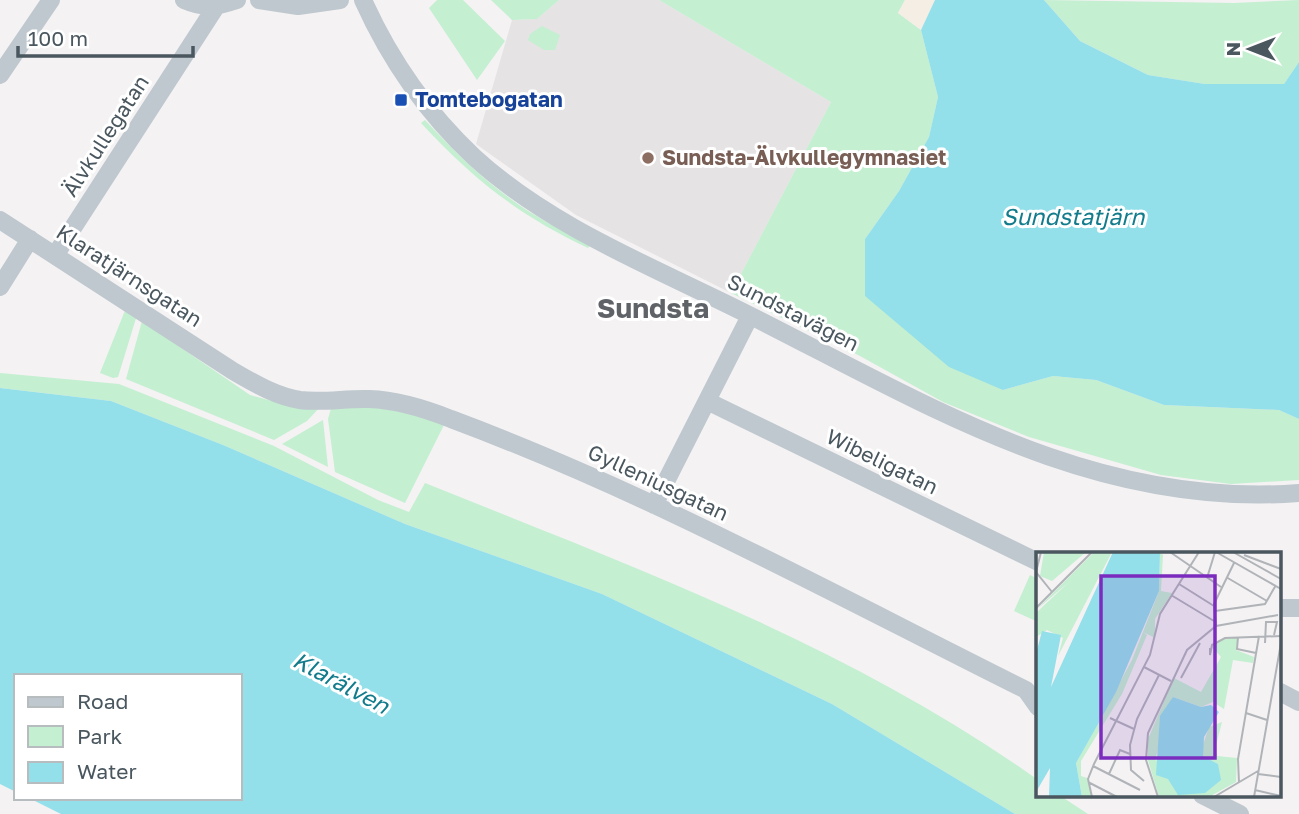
<svg xmlns="http://www.w3.org/2000/svg" width="1299" height="814" font-family="'Golos Text',sans-serif">
<style>
.education{fill:#e5e3e4}
.green{fill:#c4efd1}
.sand{fill:#f4eee5}
.water{fill:#93dfea}
.lines{fill:none;stroke-linecap:round;stroke-linejoin:round}
.minor{stroke:#bec8ce;stroke-width:18}
.transit-dot{fill:#1a4fb4;stroke:#fff;stroke-width:2.5}
.education-dot{fill:#8d6e63;stroke:#fff;stroke-width:2.5}
.labels{text-anchor:middle;stroke-width:6;stroke-linejoin:round;paint-order:stroke}
.transit-label{font-size:21px;font-weight:bold;fill:#164399;stroke:#fff;text-anchor:start}
.street-label{font-size:21px;fill:#4a575f;stroke:#fff}
.education-label{font-size:21px;font-weight:bold;fill:#785e54;stroke:#fff;text-anchor:start}
.water-label{font-size:23px;font-style:italic;fill:#127c8c;stroke:#fff}
.district-label{font-size:28px;font-weight:bold;fill:#5f6367;stroke:#fff}
.inset-road{fill:none;stroke:#b0b4b8;stroke-width:2}
.view{fill:#7b2cbf;fill-opacity:0.15;stroke:#7b2cbf;stroke-width:3.5}
.inset-edge{fill:none;stroke:#4a575f;stroke-width:3.5}
</style>
<rect width="100%" height="100%" fill="#f4f2f3"/>
<path class="education" d="M559,0H659L831,102L731,293L576,215L476,144L512,20L537,19Z"/>
<path class="green" d="M437,0H463L505,41L477,80L429,8Z
M491,0H559L537,19L512,20Z
M659,0H905L898,13L921,30L938,97L929,137L899,191L865,239V296L1003,390L1053,376L1096,380L1164,405L1279,410L1299,419V480L1231,484L1161,475L1029,437L943,402L860,356L731,293L831,102Z
M1044,0L1234,3L1299,0V62L1284,84H1205L1148,75L1080,41Z
M542,26L560,35L555,50H544L528,40L530,34Z
M425,120C476,175 521,215 592,244L588,248C517,214 474,180 421,123Z
M126,308L137,315L118,377L113,378L100,373Z
M142,321L250,395L293,407L321,406L307,421L274,440L126,379Z
M0,373L119,384L274,446L378,500L409,512L425,483C636,568 852,647 1038,780V795H1059L1088,814H1015L832,704L602,594L405,524L223,445L111,401L0,388Z
M332,405C373,406 406,410 444,425L405,503L335,472L328,419Z
M323,420L328,467L282,444Z
M1030,575L1038,579V622L1014,611Z"/>
<path class="sand" d="M905,0H935L921,30L898,13Z"/>
<path class="water" d="M935,0H1044L1080,41L1148,75L1205,84H1284L1299,62V419L1279,410L1164,405L1096,380L1053,376L1003,390L949,367L865,296V239L899,191L929,137L938,97L921,30Z
M0,388L111,401L223,445L405,524L602,594L832,704L1015,814H61L29,798H240V676H16V792L0,784Z"/>
<g class="lines">
<path class="minor" d="M184,0C205,9 216,7 237,0
M259,0L298,6L340,0
M363,0C390,60 426,112 474,157C549,226 651,266 741,311C920,400 1089,509 1299,493
M0,75L51,0
M0,220L233,371C254,383 275,396 300,400C323,403 347,398 369,399C397,400 426,409 451,419C650,493 837,596 1026,690L1038,707
M56,254L215,8
M0,287L30,239
M707,401L1038,562
M654,505L750,316
M1280,608H1299
M1280,692L1299,702
M1202,795L1240,814"/>
</g>
<rect class="transit-dot" x="394" y="93" width="14" height="14" rx="3.5"/>
<circle class="education-dot" cx="648" cy="158" r="7"/>
<g class="labels">
<g class="transit-label">
<text x="415" y="107">Tomtebogatan</text>
</g>
<g class="street-label">
<text transform="translate(106 136) rotate(-57)" y="7">Älvkullegatan</text>
<text transform="translate(129 276) rotate(33)" y="7">Klaratjärnsgatan</text>
<text transform="translate(793 313) rotate(27)" y="7">Sundstavägen</text>
<text transform="translate(882 462) rotate(26)" y="7">Wibeligatan</text>
<text transform="translate(658 483) rotate(25)" y="7">Gylleniusgatan</text>
</g>
<g class="education-label">
<text x="662" y="165">Sundsta-Älvkullegymnasiet</text>
</g>
<g class="water-label">
<text x="1073" y="225">Sundstatjärn</text>
<text transform="translate(341 683) rotate(28)" y="8">Klarälven</text>
</g>
<g class="district-label">
<text x="653" y="318">Sundsta</text>
</g>
</g>
<g transform="translate(1036 552)">
<rect width="245" height="245" fill="#f4f2f3"/>
<path d="M8,0H50L16,29L4,24ZM58,0H76L22,104L27,86L11,78L0,85V61L33,30L0,58ZM124,0L127,3L125,39L136,41L119,67V86L107,80L111,83L86,142L45,209V224L51,226L56,245H46L40,211L96,108L123,39ZM202,85L200,98L218,105L217,111L197,108L188,157L177,150L165,155L137,145L119,208L183,227L182,212L167,204V193L173,175L186,170L179,197L181,204L201,206L200,230L173,245H123L112,208V187L138,126L165,140L185,105L176,95L183,88Z" fill="#c4efd1"/>
<path d="M77,0H124L123,39L80,140L40,211L46,245H13L14,216L0,240V102L6,79L25,83L15,135ZM137,145L165,155L175,153L183,160L168,185L167,204L182,212L185,228L169,241L142,243L132,227L120,223L124,164Z" fill="#93dfea"/>
<path class="inset-road" d="M5,0L0,20L16,40M134,0L185,35M180,0L245,37M197,0L245,27M208,3L245,17M190,25L231,49M171,26L179,0M143,32L178,54M135,43L178,69M0,56L56,0M179,59L229,52L240,33M180,74L178,52L198,11M202,85L201,97L220,101M229,91L230,70H241L238,83M174,96V103L176,93L189,86L245,84M108,115L135,129M145,126L164,91M210,161L231,168M74,166L98,177M57,214L104,238M73,222L84,198L94,202M222,222L245,225M108,229L95,218L94,193L101,167L123,123M52,230L81,245M203,231L202,207L223,84M219,238L245,244M56,245L52,227L58,212L114,103L124,62L163,0M122,245L110,208L112,181L151,98L180,74L242,63M178,245L222,219M218,245L245,91"/>
<path class="view" d="M65,24H179V206H65Z"/>
<rect width="245" height="245" class="inset-edge"/>
</g>
<rect x="14" y="674" width="228" height="126" fill="#ffffff" stroke="#b7bcbf" stroke-width="2"/>
<rect x="28" y="697" width="35" height="10" fill="#bec8ce" stroke="#b7bcbf" stroke-width="2"/>
<text x="77" y="709" font-size="21" fill="#4a575f">Road</text>
<rect x="28" y="726" width="35" height="21" fill="#c4efd1" stroke="#b7bcbf" stroke-width="2"/>
<text x="77" y="744" font-size="21" fill="#4a575f">Park</text>
<rect x="28" y="762" width="35" height="21" fill="#93dfea" stroke="#b7bcbf" stroke-width="2"/>
<text x="77" y="779" font-size="21" fill="#4a575f">Water</text>
<g transform="translate(1250 49) rotate(270)" stroke="#ffffff" stroke-width="5" paint-order="stroke">
<path d="M0-5L12 26L0 18L-12 26Z" fill="#4a575f"/>
<text y="-10" font-size="19" font-weight="bold" text-anchor="middle" fill="#4a575f">N</text>
</g>
<path d="M18 46v10h175v-10" fill="none" stroke="#4a575f" stroke-width="3.5"/>
<text x="28" y="46" font-size="21" fill="#4a575f" stroke="#ffffff" stroke-width="5" paint-order="stroke">100 m</text>
</svg>
